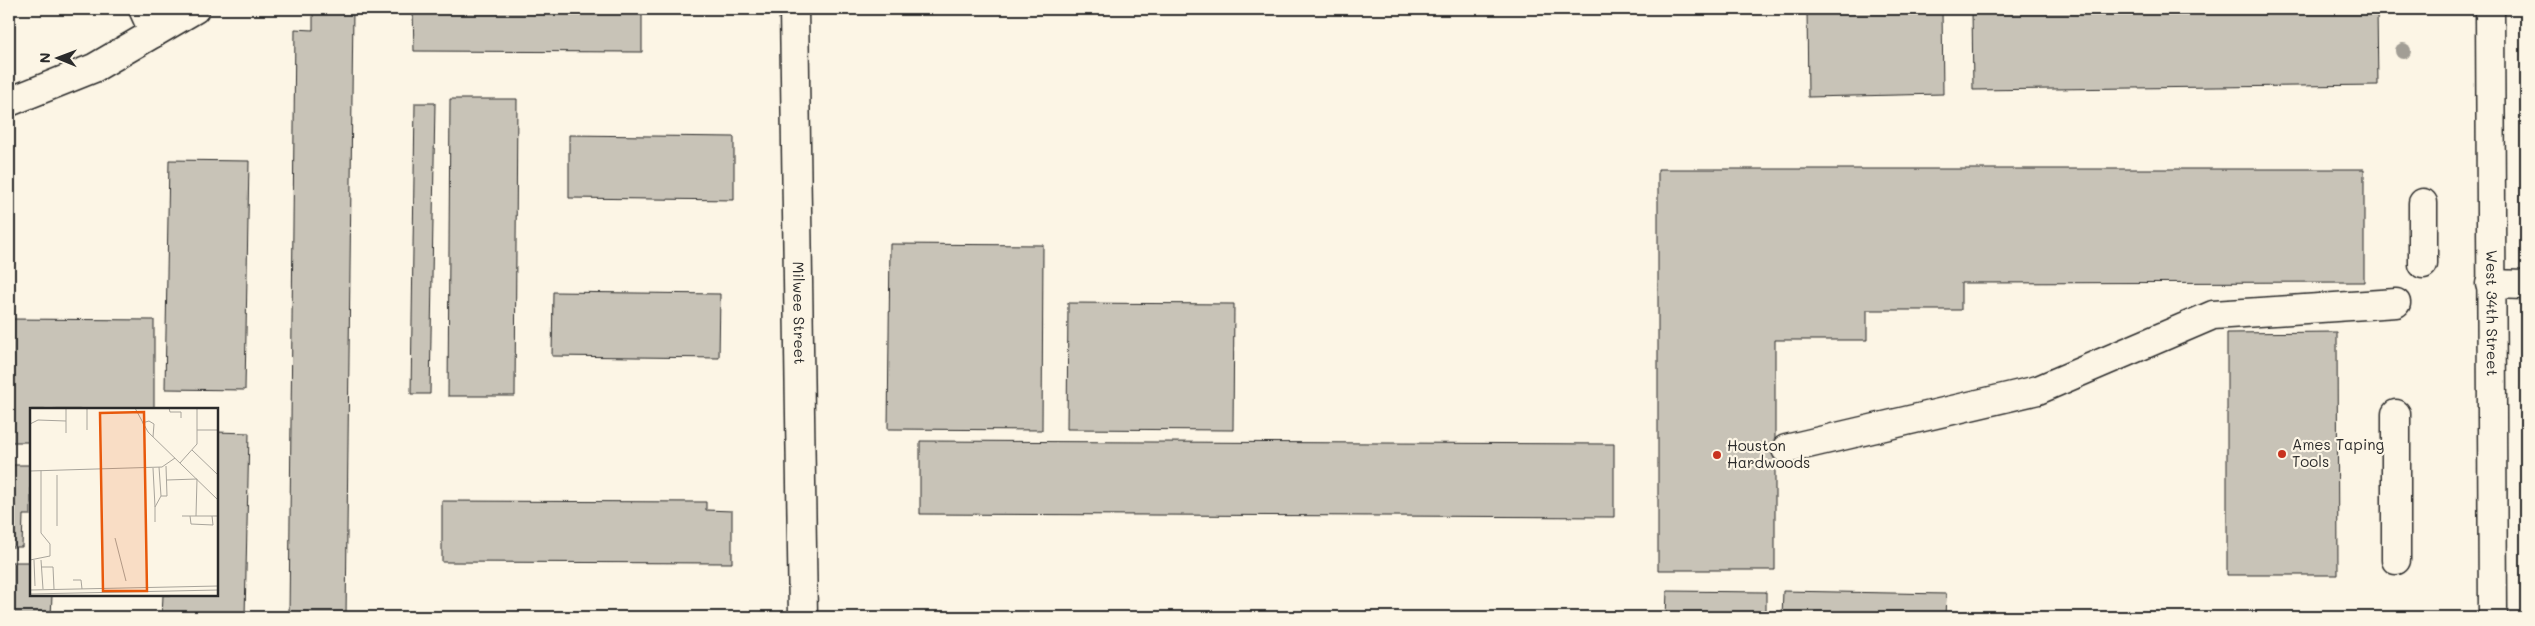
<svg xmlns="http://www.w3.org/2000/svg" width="2535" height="626" font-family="Mali,sans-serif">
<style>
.building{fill:#c8c3b7;stroke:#2b2b2b}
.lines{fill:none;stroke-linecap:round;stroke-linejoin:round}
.minor-casing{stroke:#2b2b2b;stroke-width:31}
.major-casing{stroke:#2b2b2b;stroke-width:31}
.minor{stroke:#fcf5e5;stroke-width:28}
.major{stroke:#fcf5e5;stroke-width:28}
.tree{fill:#a29e95}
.poi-dot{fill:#c8321e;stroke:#fcf5e5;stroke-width:2}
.labels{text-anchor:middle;stroke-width:4.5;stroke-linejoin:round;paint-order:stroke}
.street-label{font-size:15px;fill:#2b2b2b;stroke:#fcf5e5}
.poi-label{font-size:15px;fill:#2b2b2b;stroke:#fcf5e5;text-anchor:start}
.inset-road{fill:none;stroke:#a8a49b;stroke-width:1}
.view{fill:#e8590c;fill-opacity:0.15;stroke:#e8590c;stroke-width:2.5}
.inset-edge{fill:none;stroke:#2b2b2b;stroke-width:2.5}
</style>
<rect width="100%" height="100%" fill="#fcf5e5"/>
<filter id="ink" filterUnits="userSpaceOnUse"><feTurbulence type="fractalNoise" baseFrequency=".02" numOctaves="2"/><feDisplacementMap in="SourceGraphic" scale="10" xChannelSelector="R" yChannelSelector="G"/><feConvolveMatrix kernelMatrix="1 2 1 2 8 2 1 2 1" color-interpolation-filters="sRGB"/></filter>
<g filter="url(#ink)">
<path class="building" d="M313,9H353L346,617H289L295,29L313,30Z
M413,9H644V12H642V52L414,51Z
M1807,9H1942L1943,94L1808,97Z
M1972,9H2377L2378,85L1973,90Z
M450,99H517L515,396H448Z
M415,103H435L430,394H411Z
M569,135L734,137V200L569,198Z
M169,160L249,161L245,390L165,389Z
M1658,169H2364V282L1961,283V310H1867V340H1775V570H1658Z
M890,244L1043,245L1042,430L888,429Z
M553,292L720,294L719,358L552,356Z
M1068,303L1234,304L1233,430L1067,429Z
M9,319L154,320V410H31V442H11Z
M2337,332L2338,575H2227V333Z
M216,432L249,433L245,617H162L163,595H216Z
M920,441L1614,444V517L920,514Z
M9,465H31V515H23L22,547H9Z
M442,501L706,502V510L732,511V563L442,562Z
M9,562H31V595H52L51,617H9Z
M1667,591L1766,592V617H1666Z
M1783,591L1946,594L1945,617H1782Z"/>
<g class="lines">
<g class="minor-casing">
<g id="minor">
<path d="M143,9L154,33"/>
<path id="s1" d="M794,9L803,617"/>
<path d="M9,102L94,68L195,9"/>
<path d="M2423,203V264"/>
<path d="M2396,414V560"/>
<path d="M1786,449L2038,390L2213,315L2396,303"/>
</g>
</g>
<g class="major-casing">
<g id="major">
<path id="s2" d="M2490,9L2493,617"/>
<path d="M2490,284L2526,285"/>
</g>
</g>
<use href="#minor" class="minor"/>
<use href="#major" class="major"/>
</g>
<circle class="tree" cx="2403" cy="51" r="8"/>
</g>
<g class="poi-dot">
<circle cx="2282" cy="454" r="5"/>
<circle cx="1717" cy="455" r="5"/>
</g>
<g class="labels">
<g class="street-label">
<text dy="5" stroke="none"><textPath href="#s1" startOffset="304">Milwee Street</textPath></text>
<text dy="5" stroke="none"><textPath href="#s2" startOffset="304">West 34th Street</textPath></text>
</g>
<g class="poi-label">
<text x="2292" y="450">Ames Taping<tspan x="2292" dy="17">Tools</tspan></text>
<text x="1727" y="451">Houston<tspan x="1727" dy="17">Hardwoods</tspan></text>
</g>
</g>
<g transform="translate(30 408)">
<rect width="188" height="188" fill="#fcf5e5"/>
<path class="inset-road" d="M36,0V25M57,0V22M105,0L118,24L188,92M139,0L140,4H151V10M112,15L119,13L124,16L123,29M0,16L8,12L36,13M167,22H188M162,42L188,67M150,55L167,36V0M129,59L131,88M123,60L125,99M0,63L132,59L145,50M27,67V118M137,72L167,71L166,108M152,108H188M160,108L161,116L183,117L182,108M125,114V99L131,88H137L136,58M85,130L96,173M0,152L20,148V136L11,125V62M4,152L5,178M11,152L13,181M11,159H23L24,181M43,172H51L52,181M0,182L188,178M0,186L188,182"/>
<path class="view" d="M114,4L117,183H73L70,5Z"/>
<rect width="188" height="188" class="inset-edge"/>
</g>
<rect width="2535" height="626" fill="none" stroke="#fcf5e5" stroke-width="30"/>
<rect x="15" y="15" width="2505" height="596" fill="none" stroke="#2b2b2b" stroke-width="2" filter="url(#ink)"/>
<g transform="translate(58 58) rotate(271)" stroke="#fcf5e5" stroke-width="4" paint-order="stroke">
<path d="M0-4L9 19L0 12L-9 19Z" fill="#2b2b2b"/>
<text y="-8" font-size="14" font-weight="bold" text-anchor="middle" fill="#2b2b2b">N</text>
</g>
</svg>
